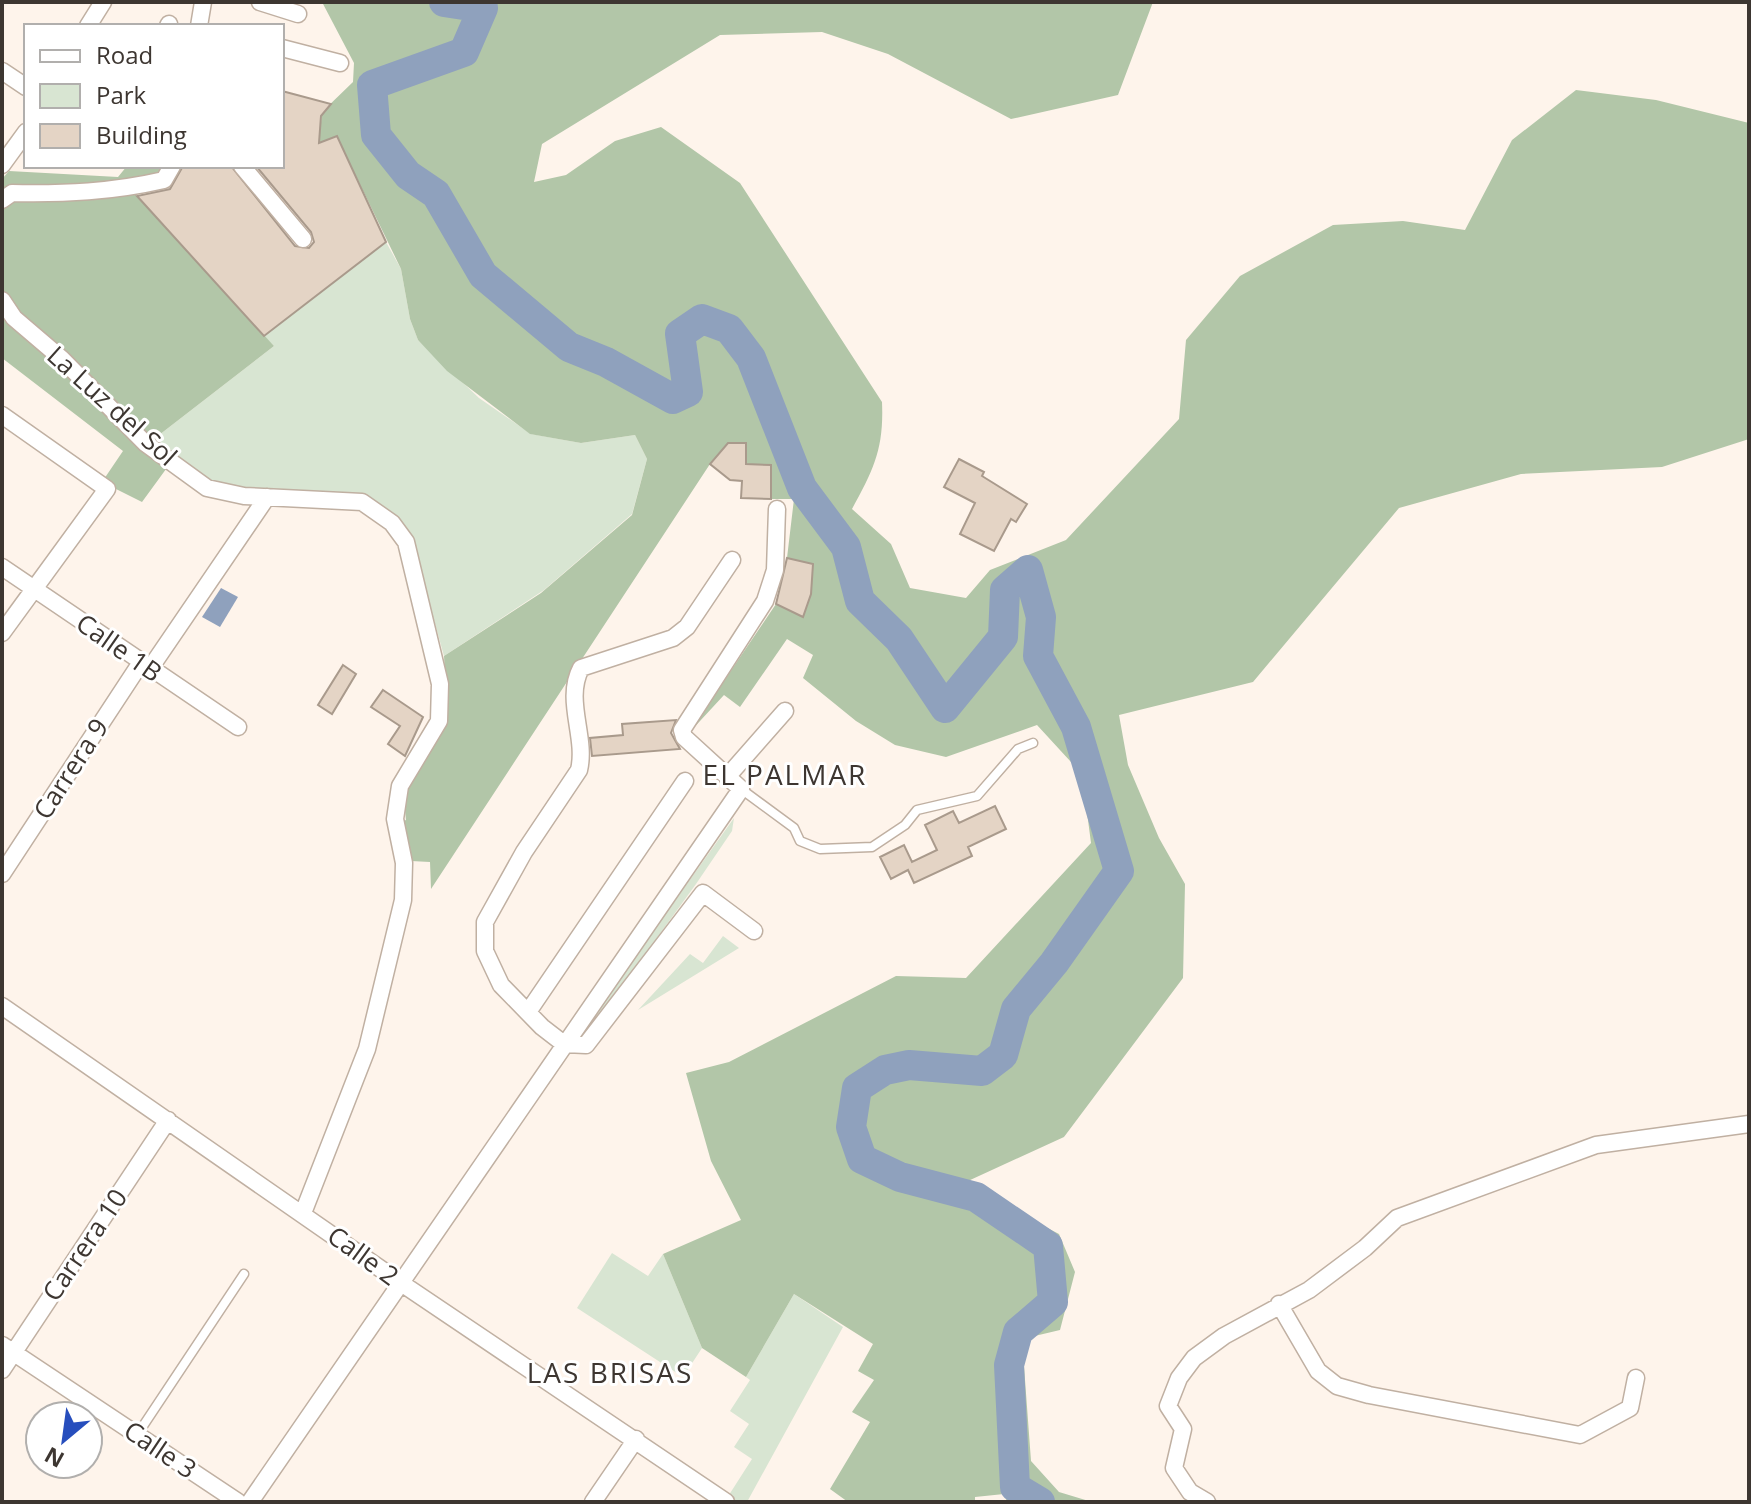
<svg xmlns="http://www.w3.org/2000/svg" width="1751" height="1504" font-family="'Open Sans',sans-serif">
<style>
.green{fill:#d8e5d2}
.forest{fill:#b2c6a8}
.water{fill:#8fa1bd}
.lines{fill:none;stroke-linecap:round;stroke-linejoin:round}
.river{stroke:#8fa1bd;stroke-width:30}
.building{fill:#e4d4c5;stroke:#a99a8c;stroke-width:2}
.lane-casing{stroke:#c0b0a2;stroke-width:11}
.street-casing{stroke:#c0b0a2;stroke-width:19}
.lane{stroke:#fff;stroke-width:8}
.street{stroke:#fff;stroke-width:16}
.labels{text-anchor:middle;stroke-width:6;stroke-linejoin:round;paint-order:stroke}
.street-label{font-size:26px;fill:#3d3631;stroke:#fff}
.neighbourhood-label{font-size:28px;letter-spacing:2px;fill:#3d3631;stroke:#fff}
</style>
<rect width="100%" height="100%" fill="#fef4eb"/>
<path class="green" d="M386,242L401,269L410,319L418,340L479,398L531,434L581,443L635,435L647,459L632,514L544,590L444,656L412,541L362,497L257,493L207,484L150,442L274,346L264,336Z
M734,818L732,831L696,884L580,1044L572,1045Z
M723,936L739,948L638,1010L690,954L703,963Z
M612,1253L648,1276L663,1254L702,1348L683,1377L577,1308Z
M794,1294L843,1327L747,1502H733L727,1498L752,1459L734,1447L749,1424L730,1411L750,1380L746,1377Z"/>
<path class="forest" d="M322,2H1153L1118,95L1011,119L888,54L822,32L720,35L542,144L534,182L566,175L615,141L661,127L740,183L882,402C884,448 874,469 852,509L891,544L910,588L966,598L990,570L1066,540L1179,419L1186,340L1240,276L1333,225L1403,221L1465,230L1512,140L1576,90L1656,100L1749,123V439L1662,467L1521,474L1399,508L1253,682L1119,715L1128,765L1159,838L1185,884L1183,978L1064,1137L968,1181L993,1200L1059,1234L1075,1272L1060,1330L1022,1339L1031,1461L1059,1492L1092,1502H1007L1004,1494L975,1497V1502H848L830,1489L870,1422L852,1412L874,1380L858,1371L873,1344L794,1294L746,1377L702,1348L663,1254L741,1220L711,1161L686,1073L729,1062L896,976L966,978L1091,843L1082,774L1037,725L946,757L895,745L856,721L803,678L813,655L787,639L740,707L724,695L688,734L776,604L803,617L787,558L794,499H771V465L746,464V444L728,443L710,464L431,889L430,862L411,861L401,822L406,820L403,791L446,691L444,656L541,593L632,515L647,459L635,435L581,443L530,434L447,371L418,340L410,319L401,269L337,137L319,143L322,112L353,82L354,63Z
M127,166H167L161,177L2,194V179L9,171L118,177Z
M132,191L274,346L150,442L169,465L142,502L102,482L123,451L2,358V202L13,196Z"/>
<path class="water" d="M221,588L238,597L220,627L202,617Z"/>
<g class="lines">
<path class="river" d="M444,2L483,8L464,52L372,85L376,135L408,175L436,194L483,275L569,347L606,362L673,399L688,392L680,334L702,319L729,329L751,358L802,488L846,547L860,601L899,639L945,708L1003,637L1005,590L1028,570L1041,617L1038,656L1076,727L1119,871L1054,963L1016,1009L1003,1055L982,1071L909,1065L885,1070L857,1088L851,1127L862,1159L900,1177L976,1197L1048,1246L1053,1302L1018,1332L1009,1365L1015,1487L1040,1502"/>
</g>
<path class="building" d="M282,91L331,104L321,116L319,143L337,136L386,242L264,336L137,196L170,189L183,166H231L295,246L309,248L314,242L311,232L256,166H282Z
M728,443H746V464L771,465V499L741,498L742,481L730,480L710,464Z
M959,459L984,472L982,476L1027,504L1016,522L1011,519L994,551L960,534L975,503L944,487Z
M787,558L813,564L811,594L803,617L776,604Z
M343,665L356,674L332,714L318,705Z
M383,690L423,717L405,756L388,744L400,726L371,707Z
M676,720L671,733L680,749L592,756L590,738L623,735L622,724Z
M995,806L1006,829L968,847L972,856L914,883L908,870L891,879L880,857L904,845L912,862L937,850L925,825L953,811L959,823Z"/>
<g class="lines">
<g class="lane-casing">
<path id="lane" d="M741,789L794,828L800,841L820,849L872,847L905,825L917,810L977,796L1018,749L1033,743
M137,1435L244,1274"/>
</g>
<g class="street-casing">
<path id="street" d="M260,2L298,14
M88,26L103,2
M168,26L169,24
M199,26L203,2
M282,48L340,63
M2,71L26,87
M2,165L26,132
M242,166L303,239
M2,200L12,193C65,194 112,192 164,180L172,166
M2,300L14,318L62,359L145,443L207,488L244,496L362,502L392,523L406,542L440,684L439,721L400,786L395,819L404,863L403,900L367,1049L303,1213
M2,415L107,489L2,633
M732,560L687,627L673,638L581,668C564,700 587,737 579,770L524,852L485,922V951L501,985L542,1027L564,1044L586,1045L703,893L754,931
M2,567L238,727
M149,670L267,497
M727,777L785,711
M2,874L140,664
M2,1006L401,1283L726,1502
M528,1012L685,781
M1279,1304L1318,1371L1337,1386L1369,1395L1580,1435L1630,1408L1636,1378
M2,1345L238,1502
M2,1370L168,1120
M250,1502L741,789L684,737L682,730L765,601L775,570L777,509
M593,1502L636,1439
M1207,1502L1190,1492L1174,1468L1183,1429L1168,1406L1179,1378L1194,1358L1224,1336L1309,1290L1365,1248L1397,1218L1596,1145L1749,1124"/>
</g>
<use href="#lane" class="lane"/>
<use href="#street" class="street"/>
</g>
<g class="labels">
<g class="street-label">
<text transform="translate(112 406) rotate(42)" y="9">La Luz del Sol</text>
<text transform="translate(119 648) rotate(35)" y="9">Calle 1B</text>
<text transform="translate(71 769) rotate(-57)" y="9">Carrera 9</text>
<text transform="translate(85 1245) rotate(-56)" y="9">Carrera 10</text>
<text transform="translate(363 1256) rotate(36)" y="9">Calle 2</text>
<text transform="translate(160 1450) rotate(34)" y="9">Calle 3</text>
</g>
<g class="neighbourhood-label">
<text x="785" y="785">EL PALMAR</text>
<text x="610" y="1383">LAS BRISAS</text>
</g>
</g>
<rect width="1751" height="1504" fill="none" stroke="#3d3631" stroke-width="8"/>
<rect x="24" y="24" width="260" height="144" fill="#ffffff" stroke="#b1afad" stroke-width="2"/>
<rect x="40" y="50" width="40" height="12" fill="#ffffff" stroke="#b1afad" stroke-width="2"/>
<text x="96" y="64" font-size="24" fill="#3d3631">Road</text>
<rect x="40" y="84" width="40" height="24" fill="#d8e5d2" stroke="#b1afad" stroke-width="2"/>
<text x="96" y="104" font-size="24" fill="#3d3631">Park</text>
<rect x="40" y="124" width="40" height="24" fill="#e4d4c5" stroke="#b1afad" stroke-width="2"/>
<text x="96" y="144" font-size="24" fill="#3d3631">Building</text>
<g transform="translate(64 1440) rotate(209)"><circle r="38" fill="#ffffff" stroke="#b1afad" stroke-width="2"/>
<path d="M0-6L14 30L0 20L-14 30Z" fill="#274ebd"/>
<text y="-12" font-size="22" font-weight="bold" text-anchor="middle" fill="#3d3631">N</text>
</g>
</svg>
